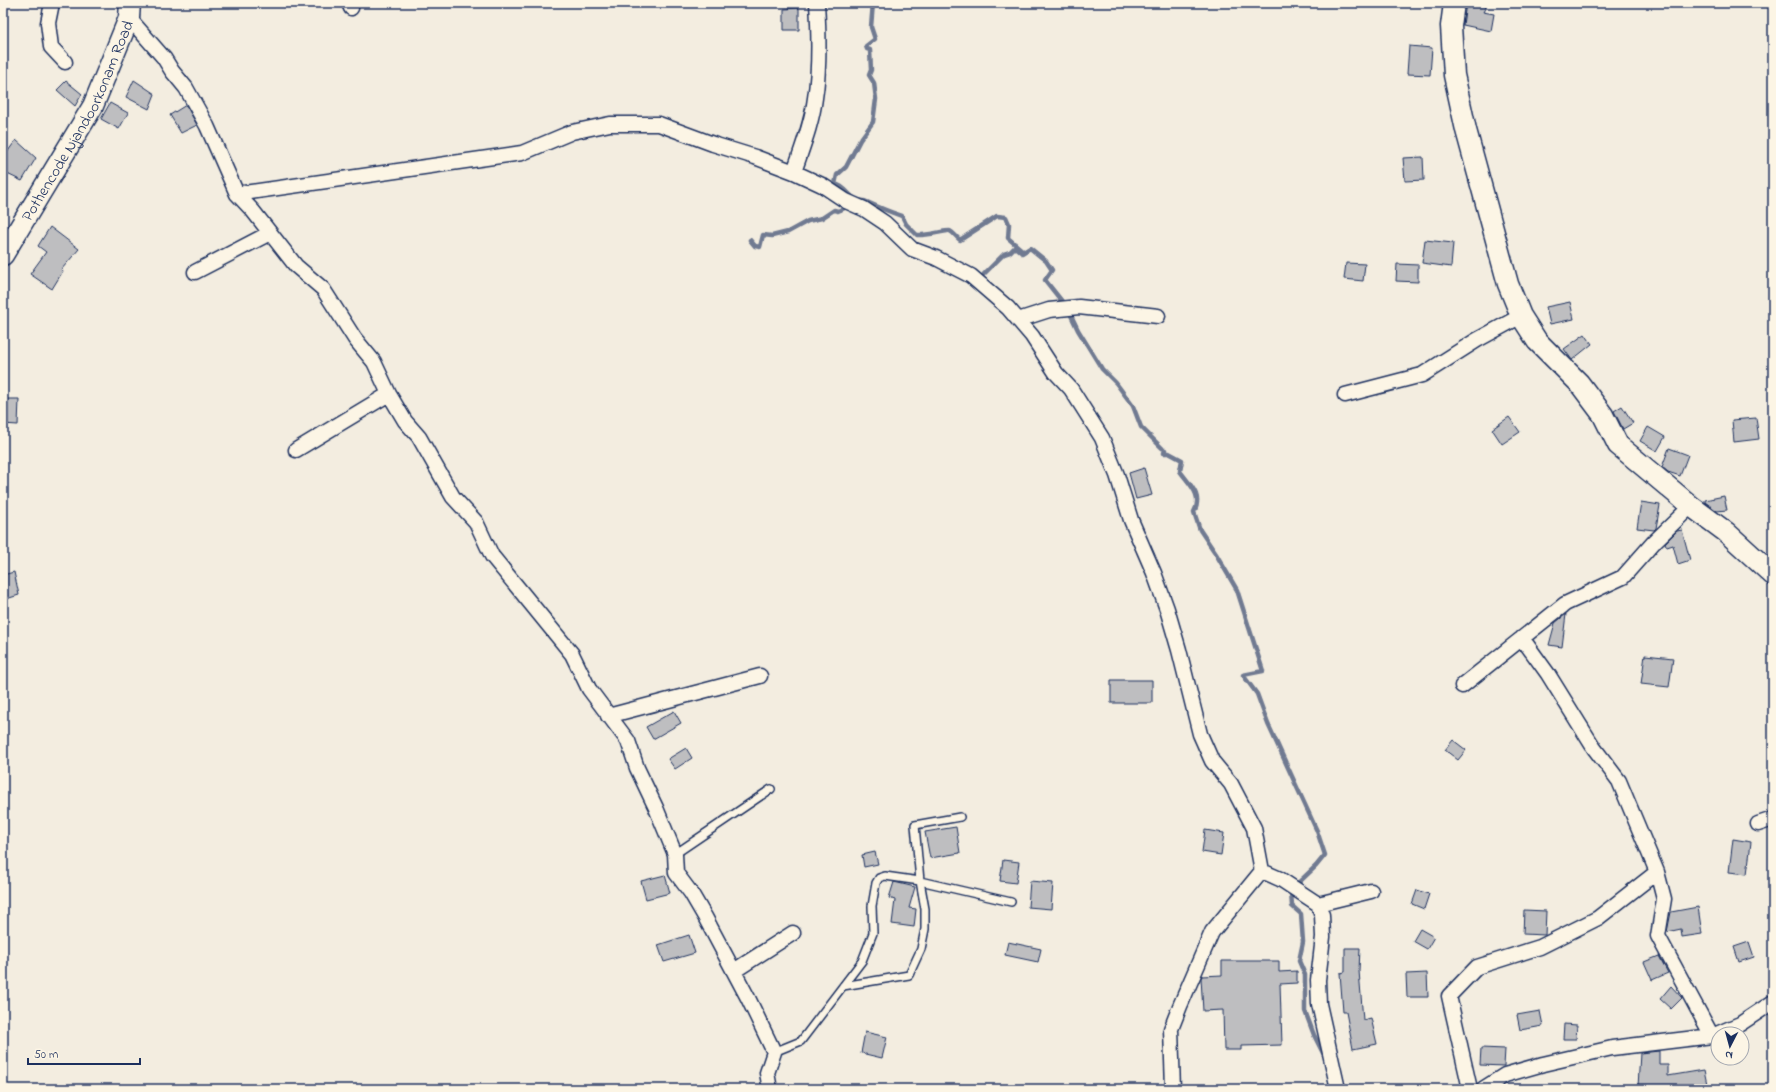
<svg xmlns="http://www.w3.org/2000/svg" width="1776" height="1092" font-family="'Indie Flower',sans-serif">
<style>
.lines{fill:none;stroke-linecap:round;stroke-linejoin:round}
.stream{stroke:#707a91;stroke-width:4.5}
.building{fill:#bebec0;stroke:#1b2f5e}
.lane-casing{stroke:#1b2f5e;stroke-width:10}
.street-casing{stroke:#1b2f5e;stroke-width:17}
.secondary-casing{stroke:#1b2f5e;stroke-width:23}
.lane{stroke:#fcf5e5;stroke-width:7}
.street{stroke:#fcf5e5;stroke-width:14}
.secondary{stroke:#fcf5e5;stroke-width:20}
.labels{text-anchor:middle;stroke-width:3;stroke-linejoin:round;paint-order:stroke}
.street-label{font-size:16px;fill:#1b2f5e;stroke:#fcf5e5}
</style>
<rect width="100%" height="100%" fill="#f3ede0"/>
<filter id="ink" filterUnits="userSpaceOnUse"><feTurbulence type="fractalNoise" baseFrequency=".025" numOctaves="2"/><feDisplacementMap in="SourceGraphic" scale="8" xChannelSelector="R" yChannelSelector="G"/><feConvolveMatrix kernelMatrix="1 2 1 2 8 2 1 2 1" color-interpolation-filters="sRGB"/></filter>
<g filter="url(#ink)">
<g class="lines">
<path class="stream" d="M873,3L871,27L875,39L866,46L867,49L870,50L871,70L869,75L874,83L876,99L873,122L860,140L846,167L837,175L835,184C844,186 848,194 855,199C859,201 864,200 867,202C878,207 890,212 902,216L906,224L917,235C925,236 948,230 950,231C954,233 956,237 960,240L997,216L1006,217L1009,224L1008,238L1022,250L1021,252
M750,240L755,246L760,247L763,235L772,236L788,232L808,221L822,218L834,210L838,211L849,206
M984,274L1004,254L1010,252L1015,247L1022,253L1030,248L1046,261L1052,270L1045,280L1068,309L1078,330L1102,369L1116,383L1133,406L1141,427L1162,448
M1165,450L1164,453H1169L1182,460L1180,471C1188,483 1204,495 1194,512L1200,530L1216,554L1237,590L1263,671L1243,675L1257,694L1268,724L1317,831L1325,855L1316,866L1295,886
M1291,892L1292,906L1301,914L1303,942L1299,961L1305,975V1011L1314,1035L1324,1055"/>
</g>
<path class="building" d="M1466,3H1488L1483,12L1494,14L1491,31L1463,25Z
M799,8V30H784V9Z
M1409,46L1432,48L1430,75L1407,74Z
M134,80L155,94L149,109L126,97Z
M66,81L82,94L75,106L57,90Z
M110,103L128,113L119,129L101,119Z
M186,105L197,125L181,133L170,115Z
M16,140L36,158L22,181L3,172V158Z
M1423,157L1424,180L1405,181L1403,158Z
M50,227L79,249L61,270L63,271L52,289L30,274L46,252L38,246Z
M1425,240L1453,243L1451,267L1422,263Z
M1346,263L1365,264L1363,281L1344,279Z
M1397,264L1418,265V282L1396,281Z
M1570,302L1574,319L1550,324L1546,307Z
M1585,334L1592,344L1572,360L1564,349Z
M3,399H19L18,425L3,424Z
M1622,406L1633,423L1623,429L1614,411Z
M1509,417L1520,432L1502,444L1492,429Z
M1756,418L1759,439L1734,442L1732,420Z
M1648,427L1665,437L1657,451L1640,441Z
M1669,448L1688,455L1680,476L1668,472L1662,467Z
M1144,468L1152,495L1136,499L1129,473Z
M1724,496L1727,510L1717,511L1705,502V500Z
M1641,502L1660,505L1656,528L1654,530L1637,528Z
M1682,530L1690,560L1678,564L1673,545L1667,547L1665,543L1677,531Z
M14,572L19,595L3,600V575Z
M1566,614L1562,647L1549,645L1555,623Z
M1645,655L1673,658L1669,687L1641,684Z
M1111,680H1152V703H1111Z
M674,711L681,723L653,739L646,727Z
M1453,740L1466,750L1458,760L1445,750Z
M686,748L692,758L675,769L668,759Z
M956,827L960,853L930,858L925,832Z
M1205,830L1224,833L1221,855L1202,852Z
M1733,839L1751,842L1747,874L1729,872Z
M875,852L878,864L864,867L862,855Z
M1003,860L1019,862L1016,883L1000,881Z
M665,875L670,893L646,899L641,881Z
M1030,881L1053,883L1051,909L1028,907Z
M894,882L915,887L909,908L916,909L914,927L892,924L895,900L889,898Z
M1417,890L1429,894L1424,909L1412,904Z
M1698,907L1702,934L1682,937L1681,929L1667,932L1671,912Z
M1524,910L1546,911L1545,935L1523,934Z
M1420,929L1434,937L1427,949L1413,941Z
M689,935L695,953L664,962L658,945Z
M1008,942L1041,949L1038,962L1005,955Z
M1749,942L1754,957L1739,962L1734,947Z
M1345,948H1360L1359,971L1363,1020L1371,1018L1377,1044L1353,1049L1346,1012H1343L1340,973L1345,972Z
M1659,956L1668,973L1652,980L1644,962Z
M1222,961H1279V972L1297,971V983L1280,984L1282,1045L1241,1046V1050H1224L1223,1010L1203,1011L1201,978L1202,976L1222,975Z
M1427,973L1428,997H1407L1406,974Z
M1671,986L1682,998L1671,1009L1660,999Z
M1540,1011L1543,1026L1520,1030L1517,1015Z
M1564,1024L1577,1025L1576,1039H1563Z
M865,1032L887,1037L882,1058L861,1053Z
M1481,1048L1505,1049L1504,1066L1480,1065Z
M1659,1051V1065H1668V1076L1704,1070L1708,1089L1638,1087L1640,1053Z"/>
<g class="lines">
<g class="lane-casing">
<path id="lane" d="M675,854L771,789
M843,986L909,975L921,949L925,929V909L920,881L915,825L960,817
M774,1052L801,1041L862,961L873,933L872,906L876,883L879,878L885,876L920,881L1011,902"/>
</g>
<g class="street-casing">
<path id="street" d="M52,3L48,23L51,47L65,62
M349,3L351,8
M129,18L164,58L172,71L186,88L207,126L237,194L253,211L296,266L323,289L355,339L374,362L389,394L405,421L419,437L453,497L476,522L492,556L572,654L589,689L628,741L637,768L656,808L675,854L676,873L691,893L705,917L748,998L774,1052L767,1073L770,1089
M794,172C802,148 812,123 815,98C820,67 819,35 817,3
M237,194L522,153L572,132L610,124H659L713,144L755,157L794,172L822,185L846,201L864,209L885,223L912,249L936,258L971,276L1008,308L1032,336L1056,373L1071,389L1102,438L1117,475L1131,520L1154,573L1167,609L1179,650L1200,734L1212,761L1231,784L1254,828L1262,871L1280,879L1318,904L1322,915L1323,937L1318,980L1319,1004L1338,1089
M195,272L270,233
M1018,320L1049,310L1079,307L1158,316
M1345,395L1422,375L1477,340L1521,316
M296,450L389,394
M1522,638L1548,674L1594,748L1619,781L1657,872L1664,899L1658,936L1712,1036
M1462,686L1565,604L1623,577L1654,542L1691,506
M608,716L760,676
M1758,824L1773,819
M1318,904L1371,891
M734,971L793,933
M1173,1089L1171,1029L1180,1006L1212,932L1262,871
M1470,1089L1449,996L1477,967L1540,947L1598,918L1657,872
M1483,1089L1505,1075L1543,1064L1612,1048L1712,1036L1740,1024L1773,1002"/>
</g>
<g class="secondary-casing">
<g id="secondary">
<path d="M1454,3L1451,26L1454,75L1466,130L1508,284L1521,316L1537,341L1579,383L1603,415L1618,445L1691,506L1726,532L1773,575"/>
<path id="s1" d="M3,255L93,106L129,18L130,3"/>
</g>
</g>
<use href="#lane" class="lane"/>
<use href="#street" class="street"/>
<use href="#secondary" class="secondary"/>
</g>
</g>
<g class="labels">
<g class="street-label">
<text dy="6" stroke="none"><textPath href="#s1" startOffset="154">Pothencode Njandoorkonam Road</textPath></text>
</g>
</g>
<rect width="1776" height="1092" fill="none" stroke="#fcf5e5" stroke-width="16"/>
<rect x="8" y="8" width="1760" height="1076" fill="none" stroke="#1b2f5e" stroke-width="1.5" filter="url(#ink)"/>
<g transform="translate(1730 1046) rotate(186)"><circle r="19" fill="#fcf5e5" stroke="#a2a6af"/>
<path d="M0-3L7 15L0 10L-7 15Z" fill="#1b2f5e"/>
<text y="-6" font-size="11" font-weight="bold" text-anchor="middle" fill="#1b2f5e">N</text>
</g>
<path d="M28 1058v6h112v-6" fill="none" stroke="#1b2f5e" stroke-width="2"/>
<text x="34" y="1058" font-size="12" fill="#1b2f5e" stroke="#fcf5e5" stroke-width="3" paint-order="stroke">50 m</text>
</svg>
